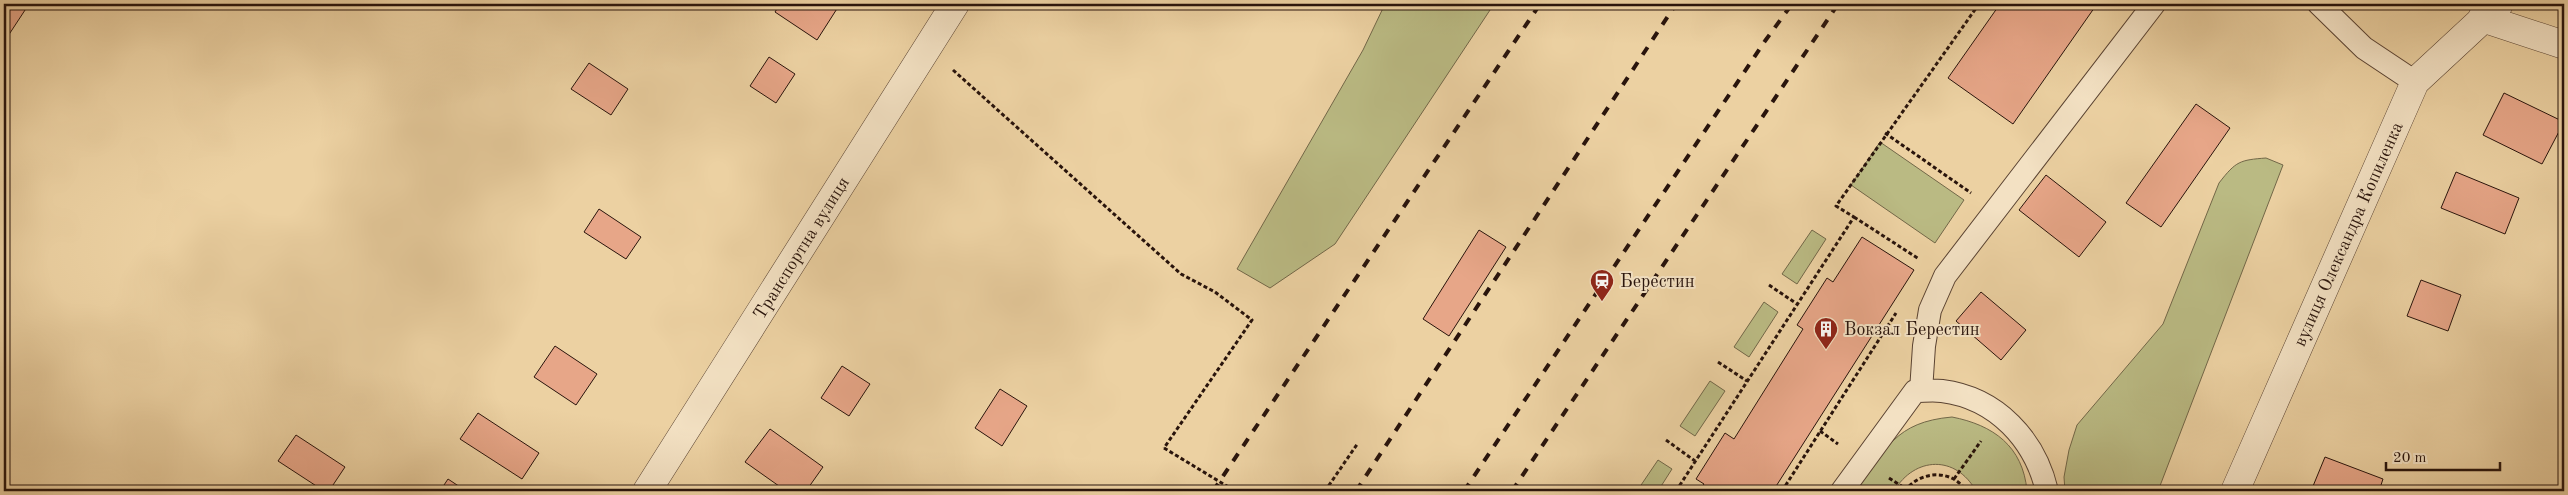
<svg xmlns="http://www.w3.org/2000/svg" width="2568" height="495" font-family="'Old Standard TT',serif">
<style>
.green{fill:#baba83;stroke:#726748}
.building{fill:#e7a688;stroke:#29140c}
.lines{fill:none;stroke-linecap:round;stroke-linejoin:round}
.service-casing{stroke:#5a4332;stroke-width:24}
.minor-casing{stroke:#5a4332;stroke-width:29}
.path{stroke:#29140c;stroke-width:3;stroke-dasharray:4 2.5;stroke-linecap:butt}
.service{stroke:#f3e1c3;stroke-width:22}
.minor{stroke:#f3e1c3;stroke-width:28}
.rail{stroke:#29140c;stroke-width:4;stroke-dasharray:9 9;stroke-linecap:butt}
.path-bridge{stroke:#29140c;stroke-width:3;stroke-dasharray:4 2.5;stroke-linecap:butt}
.labels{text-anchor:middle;stroke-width:4;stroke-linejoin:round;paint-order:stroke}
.street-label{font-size:18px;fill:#29140c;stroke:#f3e1c3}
.poi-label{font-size:18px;fill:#29140c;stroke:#f3e1c3;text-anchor:start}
</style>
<rect width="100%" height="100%" fill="#ecd1a2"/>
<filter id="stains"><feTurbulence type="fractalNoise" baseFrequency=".004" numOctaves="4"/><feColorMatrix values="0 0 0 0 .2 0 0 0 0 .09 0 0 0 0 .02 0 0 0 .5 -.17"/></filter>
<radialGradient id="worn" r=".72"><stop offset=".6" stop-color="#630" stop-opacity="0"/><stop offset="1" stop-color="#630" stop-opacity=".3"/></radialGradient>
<path class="green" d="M1385,4H1494L1335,244L1270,288L1237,269L1363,50Z
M1880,142L1964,200L1935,243L1851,185Z
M2266,158L2283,165L2158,491H2065L2064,477L2069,450L2077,425L2163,324L2219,183C2236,161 2240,160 2266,158Z
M1812,230L1826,239L1797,284L1782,274Z
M1764,302L1778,312L1749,357L1734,347Z
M1710,381L1725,391L1695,436L1680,426Z
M1952,417C1993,425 2023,446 2027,491H1976C1956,455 1915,456 1894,491H1855C1886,449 1895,422 1952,417Z
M1658,460L1672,469L1658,491H1637Z"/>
<path class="building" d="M4,4H29L8,36L4,33Z
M780,4H840L817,40L775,12Z
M2000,4H2097L2013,124L1948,78Z
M769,57L795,74L776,103L750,86Z
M589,63L628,89L611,115L571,89Z
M2504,93L2564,122L2542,164L2483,135Z
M2196,104L2230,128L2161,227L2126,203Z
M2456,172L2519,198L2505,234L2441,208Z
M2046,175L2106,222L2079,257L2019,210Z
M599,209L641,237L626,259L584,232Z
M1479,230L1506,247L1449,336L1423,319Z
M1862,237L1914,270L1773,491H1699L1704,484L1696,479L1725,433L1734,439L1803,329L1797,325L1827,278L1833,282Z
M2421,280L2461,295L2448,331L2407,316Z
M1981,292L2026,330L2001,360L1956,321Z
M555,346L597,374L576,405L534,377Z
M842,366L870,384L849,416L821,398Z
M1000,389L1027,406L1002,446L975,428Z
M478,413L539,453L522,479L460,439Z
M770,429L823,467L806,491H786L745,462Z
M296,435L345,467L329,491H324L278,461Z
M2325,457L2383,479L2379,491H2311Z
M448,479L466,491H440Z"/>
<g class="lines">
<g class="service-casing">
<path id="service" d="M2319,4L2364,48L2415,82
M1921,391L1924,346L1930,310L1945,276L2154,4
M1842,491L1915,391C1924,391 1933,390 1942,391C1997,398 2035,440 2047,491"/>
</g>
<g class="minor-casing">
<path id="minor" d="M2482,18L2564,45
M647,491L955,4
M2235,491L2415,82L2499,4"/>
</g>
<path class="path" d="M953,70L1181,274L1215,292L1252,320L1164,448
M1885,133L1971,193
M1854,217L1919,259
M1769,285L1797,304
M1718,362L1747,381
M1820,431L1838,444
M1666,440L1695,461
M1889,478L1906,489
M1954,479L1981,441
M1325,491L1358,443
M1676,491L1854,217L1836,206L1979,4
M1782,491L1896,313
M1905,491C1919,471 1952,468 1966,491"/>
<use href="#service" class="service"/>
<use href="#minor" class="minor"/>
<path class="rail" d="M1213,491L1540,4
M1356,491L1676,4
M1464,491L1765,41L1792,4
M1512,491L1838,4"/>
<path class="path-bridge" d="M1164,448L1235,491"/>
</g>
<defs>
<g id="station-pin" transform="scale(1.25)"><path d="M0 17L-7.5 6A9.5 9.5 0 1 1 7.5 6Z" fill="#8f2418" stroke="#f3e1c3"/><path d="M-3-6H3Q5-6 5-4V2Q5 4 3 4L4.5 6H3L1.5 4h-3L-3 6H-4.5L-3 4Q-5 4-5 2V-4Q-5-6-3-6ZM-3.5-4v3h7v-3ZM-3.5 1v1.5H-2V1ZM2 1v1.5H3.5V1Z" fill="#fff"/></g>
<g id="building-pin" transform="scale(1.25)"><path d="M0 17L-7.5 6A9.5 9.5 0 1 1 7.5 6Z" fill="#8f2418" stroke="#f3e1c3"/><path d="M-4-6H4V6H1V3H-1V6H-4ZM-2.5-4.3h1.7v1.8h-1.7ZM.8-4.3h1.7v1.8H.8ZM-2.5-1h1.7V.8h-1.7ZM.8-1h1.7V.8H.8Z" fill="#fff"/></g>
</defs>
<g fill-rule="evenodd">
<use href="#station-pin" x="1602" y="281"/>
<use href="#building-pin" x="1826" y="329"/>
</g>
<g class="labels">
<g class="street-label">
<text transform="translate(2348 234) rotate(-66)" y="6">вулиця Олександра Копиленка</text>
<text transform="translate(801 248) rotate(-58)" y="6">Транспортна вулиця</text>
</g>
<g class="poi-label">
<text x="1620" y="287">Берестин</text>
<text x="1844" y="335">Вокзал Берестин</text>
</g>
</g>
<rect width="2568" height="495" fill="none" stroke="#ecd1a2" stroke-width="20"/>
<rect x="5" y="5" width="2558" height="485" fill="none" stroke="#29140c" stroke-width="2.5"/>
<rect x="10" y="10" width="2548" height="475" fill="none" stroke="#29140c"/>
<path d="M2386 462v8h114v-8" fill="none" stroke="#29140c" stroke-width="2.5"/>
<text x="2393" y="462" font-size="15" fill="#29140c" stroke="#f3e1c3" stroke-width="4" paint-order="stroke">20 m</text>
<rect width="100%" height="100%" filter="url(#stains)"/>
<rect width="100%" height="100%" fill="url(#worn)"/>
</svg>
